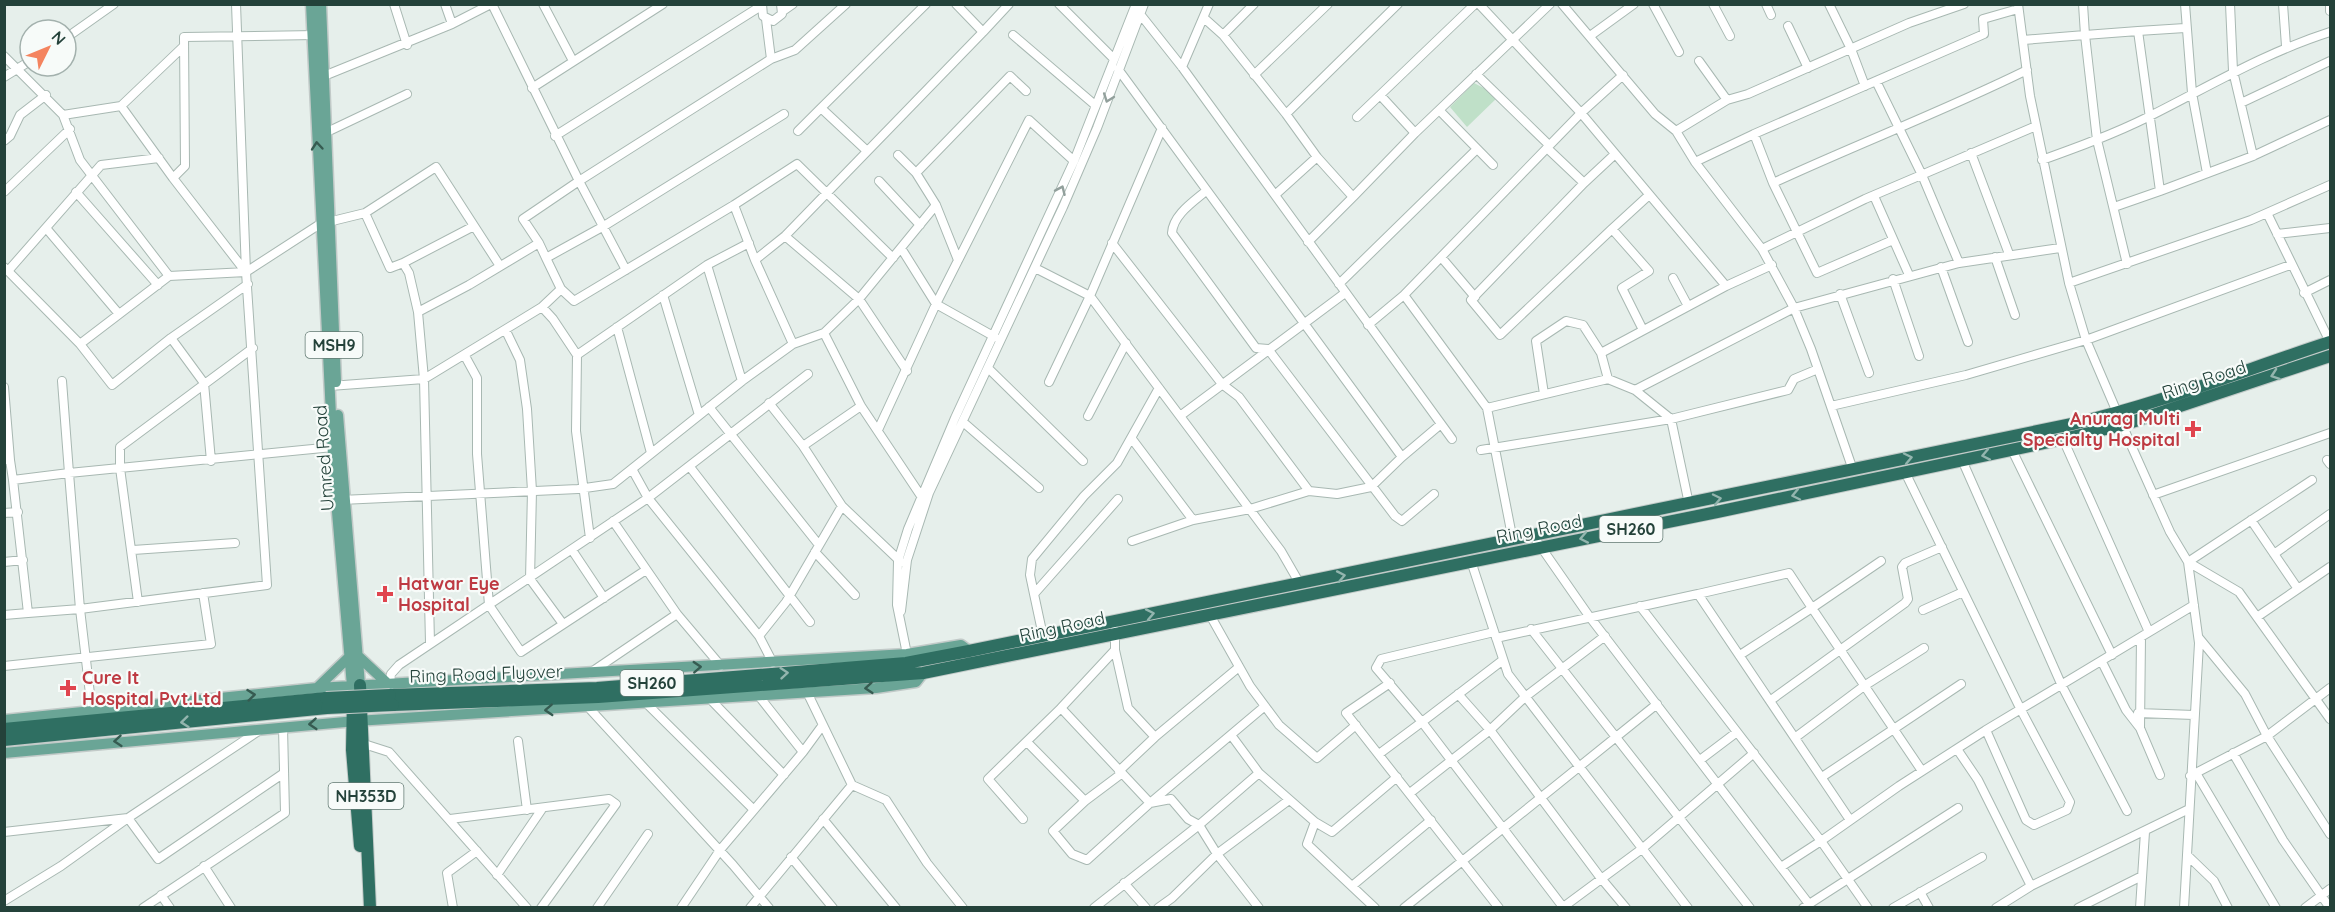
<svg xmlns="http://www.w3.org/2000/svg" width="2335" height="912" font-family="Quicksand,sans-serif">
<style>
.green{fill:#bfe0c8}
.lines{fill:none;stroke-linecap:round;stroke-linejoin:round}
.minor-casing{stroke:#a8b8b2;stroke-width:10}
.major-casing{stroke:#c2cac8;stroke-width:13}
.highway-casing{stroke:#c2cac8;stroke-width:14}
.minor{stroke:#fff;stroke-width:8}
.major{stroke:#6aa596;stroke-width:10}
.highway{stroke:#2f6f62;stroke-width:12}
.highway-bridge-casing{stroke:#c2cac8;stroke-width:14;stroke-linecap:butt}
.highway-bridge{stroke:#2f6f62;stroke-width:12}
.oneway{stroke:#92a09c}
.oneway2{stroke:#365b51}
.oneway3{stroke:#93b5ae}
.health-dot{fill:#e0444e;stroke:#f7fbf9;stroke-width:2}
.labels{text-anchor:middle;stroke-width:4.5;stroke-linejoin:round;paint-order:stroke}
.shield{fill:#f7fbf9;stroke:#637a73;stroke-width:1.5}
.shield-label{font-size:16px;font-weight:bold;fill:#24423a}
.street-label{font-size:18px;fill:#24423a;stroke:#f7fbf9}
.health-label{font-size:18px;font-weight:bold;fill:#be3a42;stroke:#f7fbf9;text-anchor:start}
</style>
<rect width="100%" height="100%" fill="#e6efeb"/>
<path class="green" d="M1474,83L1499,96L1467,127L1450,107Z"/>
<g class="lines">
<g class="minor-casing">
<path id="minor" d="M394,4L407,45
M445,4L452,24L491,4
M492,4L579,181L771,59
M543,4L573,61
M762,4L763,16L773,21L782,14L781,4
M1059,4L1113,58
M1475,4L1380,95L1415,133L1550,4
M1479,4L1581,113L1726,286L1772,265
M1562,4L1655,114L1676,131L1695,162L1762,249L1794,308L1811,349L1853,470
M1653,4L1679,52
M1713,4L1730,36
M1766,4L1771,15
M1829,4L1851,49L1865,86
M2018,4L2030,96L2069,283L2086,340L2131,445L2170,532L2188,562L2199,643L2184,908
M2083,4L2085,35L2138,31L2160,191L2114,207
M2185,4L2192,93L2207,173
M2230,4L2233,71L2253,156
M2283,4L2286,46
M2330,4V11
M783,11L793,4
M1140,14L1182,67L1452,439
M1204,18L1223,35L1286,114L1398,4
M766,19L771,59L795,50L846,4
M1788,26L1808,68
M2138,31L2185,28
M983,32L1009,4
M1013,35L1095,105
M1223,35L1254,4
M1590,36L1634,4
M66,38L114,4
M2023,40L2085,35L2097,140L2127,264
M4,56L63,115L80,160L169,276L246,272L320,224L365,213L436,167L500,266
M1699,61L1727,100
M1182,67L1209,4
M1118,69L1402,457L1441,424
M1476,74L1549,145
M1254,75L1328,4
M4,77L30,61
M319,78L452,24
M1876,81L1922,175L1959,263
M532,88L663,4
M2241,103L2330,61
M1439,110L1493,165
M1286,114L1317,157
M63,115L121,106
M1357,117L1380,95
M798,131L821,108
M1676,131L1727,100L1748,94L1909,23L1964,4
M327,132L407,94
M1754,134L1984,34L1983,19L2018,9
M555,136L761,6
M4,141L10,136L20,115L46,95
M1547,148L1584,183L1471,300L1500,335L1612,229L1649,271L1622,288L1643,330
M866,150L821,108L926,4
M1971,153L2009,254
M898,155L916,173L1010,76L1026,91
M2042,160C2078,147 2114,134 2148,117C2210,86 2264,53 2330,32
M1695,162L1754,134L1773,183C1857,144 1944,111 2027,70
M916,173L936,205L958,260
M173,178L121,106L184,46
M879,181L920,225
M1584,183L1614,155
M1773,183L1817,273L1893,240
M1206,191C1193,202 1173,215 1172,233L1256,348L1268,349L1274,357L1395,516L1402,521L1434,494
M2160,191L2253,156L2330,120
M4,192L70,129
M76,192L158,285
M1275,195L1317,157L1353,197L1308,242
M1874,196L1909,275
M1353,197L1415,133
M734,205L797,164L893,258
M365,213L390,268L403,263L409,273L418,312
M2267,213L2330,342
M46,228L119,314
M1612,229L1648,196
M2277,234L2330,228
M785,236L859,299L907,371
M539,243L523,219L579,181L626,270
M1112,243L1222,384L1239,397L1309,491L1250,509L1193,520L1132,541
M901,248L936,304L995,337
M1762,249L1865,199L2036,126
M1441,257L1475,297
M1995,257L2015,315
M403,263L474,226
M707,265L749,243
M4,267L80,344L112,385L171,338L248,284
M1941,267L1968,342
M1035,268L1090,296L1281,551L1300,584
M8,271L101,165L159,158
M245,271L173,178L185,166L184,37L316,35
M1673,278L1688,306
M1893,279L1919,356
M2069,283L2251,220L2330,185
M1339,284L1477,149
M561,289L574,301L734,205L755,260
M2304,293L2330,280
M1840,294L1869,373
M663,295L699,415
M542,307L561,289L546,258
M1368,325L1404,295
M617,327L651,453
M506,331L520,360L527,409L532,491L530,579L563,624
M824,333L859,299L936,205
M171,338L204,383L211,461
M80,344L169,276
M577,355L576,431L590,538
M465,356L477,378V454L489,605L521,652L646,570
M989,369L1083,461
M1608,379L1601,353L1726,286
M1049,382L1090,296L1162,128
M330,386L424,379L542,307L553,319L577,355L707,265L742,381
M4,387L10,460
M1635,390L1794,308L1959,263L2060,248
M1544,394L1536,341L1566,321L1583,325L1601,353
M769,403L803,446
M861,406L803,446L842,506L901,562
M1831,406L1966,375L2086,340L2290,265
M709,407L819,545
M1487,408L1608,379L1635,390L1671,419L1689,504
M1088,416L1126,343
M1180,416L1345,293
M963,422L1039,488
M878,430L936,304L1029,120L1074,161
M1132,439L1193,520
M2063,439L2149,632
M1481,450L1671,419L1788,390L1794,379L1818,369
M2012,450L2112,655
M4,460H10L13,480L69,473L62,381
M1962,460L2062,686L2127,811
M2327,460L2330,464
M690,467L810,622
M632,469L648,498L759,636
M1905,472L2021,710L2070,802L2067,810L2034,825L2026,820L1986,730
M13,480L28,613L80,609L69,473L333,447
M1309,491L1337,494L1371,487L1402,457
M2153,495L2330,433
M921,496L861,406L824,333L793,344L755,260L785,236L983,32L956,4
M341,500L578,489L613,484L742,381L793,344
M4,513L18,512
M2251,520L2298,589
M613,521L677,614L721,666
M1534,537L1589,616L1809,904
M1513,541L1487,408L1404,295L1581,113L1623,75
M133,550L235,543
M572,550L604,598
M815,552L855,595
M2274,554L2330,514
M1471,561L1508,674L1688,908
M1881,561L1812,608L1922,771
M4,562L23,560
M2188,562L2239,592L2330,719
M2188,562L2312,480
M1034,594L1030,575L1032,559L1084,496L1117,463L1159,388
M1698,594L1789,573L1812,608L1740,655
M138,602L120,468V447L253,348
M1640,606L1821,841L1781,867
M1923,610L1963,592
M901,611L907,560L929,493L1063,207L1097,128L1144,4
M4,615L28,613
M1210,615L1250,686L1279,725L1317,758L1356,725
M2257,617L2330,567
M1531,629L1750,908
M1115,630V650L1061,708L1150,803L1265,706
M1494,632L1381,659L1376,668L1422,722L1503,660
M1043,636L1034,594L1118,499
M1605,636L1525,697L1490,730L1600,877L1626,908
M2141,637L2140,728L2160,775
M1496,638L1698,594L1850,820
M2199,638L2245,694L2267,736L2330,834
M430,643L424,379L418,312L469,285L539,243L546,258L604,226L784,114
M1115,650L1128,708L1155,737
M907,654L897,605L898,561L908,529L955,418L1074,161L1136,4
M2102,662L2126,710L2140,728
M773,663L759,636L786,602L842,506
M4,666L211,644L203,593
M590,673L677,614
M1390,683L1346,713L1499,908
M389,690L391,674L399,665L648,498L808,374
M807,692L852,785
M710,699L784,775
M1771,700L1905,603L1908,599L1902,567L1905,563L1942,547
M646,703L754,810
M589,708L733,865L769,908
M92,711L80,609L267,585L246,272L236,4
M2138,713L2194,715
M1231,735L1259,773
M1796,737L1864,686L1924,648
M518,741L527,810
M1027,742L1085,801L1121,774
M364,744L389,752L527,908
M1957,749L1978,780L2031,886L2189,809
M803,752L822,726
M2233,753L2283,840L2330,908
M1379,754L1422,722L1563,907
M1700,760L1737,732
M1119,771L1155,737L1239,667
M2196,773L2276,908
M2190,776L2267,736L2330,688
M1822,777L1961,684
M1410,793L1490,730L1458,694
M1085,801L1053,831L1072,854L1087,860L1150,803L1171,799L1188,819L1199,825L1259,773L1315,822L1307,844L1375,908
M450,819L609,799L616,804L541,908
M823,819L896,908
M1023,819L988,779L1061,708
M1315,822L1332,832L1397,777
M4,832L128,818L158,859L284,773
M2188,856L2214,881L2228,908
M791,857L833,908
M204,866L231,908
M497,875L542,809
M1124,883L1146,908
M1352,886L1431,820
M1920,892L1929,908
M161,895L170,908
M4,901L61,866L128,818L260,730
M143,908L285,813L283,727
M453,908L447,873L477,851
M597,908L648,834
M681,908L720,850L803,752L758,695
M750,908L852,785L886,800L927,863L963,908
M1094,908L1199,825L1217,854L1259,908
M1158,908L1172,898L1217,854L1289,800
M1404,908L1657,704
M1562,908L1643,848L1754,753
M1803,908L1958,808
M1868,908L1821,841L1899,786L1986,730L2194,605
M1893,908L1982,857
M1996,908L2031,886
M2078,908L2142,876
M2140,908L2145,832
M2305,908L2330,889"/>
</g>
<g class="major-casing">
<path id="major" d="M311,4L334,477L352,686
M321,4L336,382
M338,415L360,685
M357,655L388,684
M317,688L349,657
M4,720L317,688L907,654L961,645L969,651
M4,753L356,721L876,688L916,682L923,673"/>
</g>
<g class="highway-casing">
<path id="highway" d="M360,685L370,908
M390,695L597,688L906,663L969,651L2072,424C2160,404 2244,370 2330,342
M353,696L352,750L360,846
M393,705L598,697L923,673L1717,512L2063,439L2123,425L2330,356
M4,729L326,698
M4,740L327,708"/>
</g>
<use href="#minor" class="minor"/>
<use href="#major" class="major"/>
<use href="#highway" class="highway"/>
<g class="highway-bridge-casing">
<path id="highway-bridge" d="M326,698L390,695
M327,708L393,705"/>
</g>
<use href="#highway-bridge" class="highway-bridge"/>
</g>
<defs><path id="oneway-chevron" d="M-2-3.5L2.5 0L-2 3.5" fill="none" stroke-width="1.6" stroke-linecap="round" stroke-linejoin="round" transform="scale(1.5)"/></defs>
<g class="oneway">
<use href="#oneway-chevron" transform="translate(1108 98) rotate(110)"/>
<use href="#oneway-chevron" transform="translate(1061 190) rotate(-66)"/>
</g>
<g class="oneway2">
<use href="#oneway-chevron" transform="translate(317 146) rotate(-95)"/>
<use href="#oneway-chevron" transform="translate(697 667) rotate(-3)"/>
<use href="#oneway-chevron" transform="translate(869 688) rotate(175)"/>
<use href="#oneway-chevron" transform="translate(251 695) rotate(-6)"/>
<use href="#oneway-chevron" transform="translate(549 710) rotate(177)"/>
<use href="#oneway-chevron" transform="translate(313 724) rotate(176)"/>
<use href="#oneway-chevron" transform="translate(118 741) rotate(175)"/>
</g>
<g class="oneway3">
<use href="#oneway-chevron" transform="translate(2275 375) rotate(161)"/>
<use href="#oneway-chevron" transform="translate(1986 455) rotate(169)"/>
<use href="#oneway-chevron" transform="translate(1908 458) rotate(-12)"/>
<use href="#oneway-chevron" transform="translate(1796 495) rotate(168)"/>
<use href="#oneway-chevron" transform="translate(1717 499) rotate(-12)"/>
<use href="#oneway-chevron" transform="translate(1584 538) rotate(169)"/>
<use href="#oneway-chevron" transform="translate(1341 576) rotate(-11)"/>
<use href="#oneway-chevron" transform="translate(1150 614) rotate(-11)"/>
<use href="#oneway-chevron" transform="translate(784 673) rotate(-5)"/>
<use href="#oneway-chevron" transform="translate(185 722) rotate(174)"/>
</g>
<g class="health-dot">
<path d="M2190 420h6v6h6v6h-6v6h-6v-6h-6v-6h6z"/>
<path d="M382 585h6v6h6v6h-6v6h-6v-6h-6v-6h6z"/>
<path d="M65 679h6v6h6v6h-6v6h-6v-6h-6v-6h6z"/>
</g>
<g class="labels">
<g class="shield">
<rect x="305.5" y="332" width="57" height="26" rx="4.5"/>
<rect x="1599.5" y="516" width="63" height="26" rx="4.5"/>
<rect x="620.5" y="670" width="63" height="26" rx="4.5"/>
<rect x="328.5" y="783" width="75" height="26" rx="4.5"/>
</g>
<g class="shield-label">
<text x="334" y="351">MSH9</text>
<text x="1631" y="535">SH260</text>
<text x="652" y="689">SH260</text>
<text x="366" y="802">NH353D</text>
</g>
<g class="street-label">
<text transform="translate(2204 380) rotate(-18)" y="6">Ring Road</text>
<text transform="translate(324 458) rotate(-94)" y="6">Umred Road</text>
<text transform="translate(1539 529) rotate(-11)" y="6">Ring Road</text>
<text transform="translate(1062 627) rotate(-12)" y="6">Ring Road</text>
<text transform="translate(486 674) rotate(-2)" y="6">Ring Road Flyover</text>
</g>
<g class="health-label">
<text x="2180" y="425" text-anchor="end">Anurag Multi<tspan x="2180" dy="21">Specialty Hospital</tspan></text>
<text x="398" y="590">Hatwar Eye<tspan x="398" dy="21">Hospital</tspan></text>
<text x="82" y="684">Cure It<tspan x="82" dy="21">Hospital Pvt.Ltd</tspan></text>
</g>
</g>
<rect width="2335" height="912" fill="none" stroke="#24423a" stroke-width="12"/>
<g transform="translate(48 48) rotate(47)"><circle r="28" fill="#f7fbf9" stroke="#a3b1ad" stroke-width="1.5"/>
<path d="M0-4.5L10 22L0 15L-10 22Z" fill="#f4845f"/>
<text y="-9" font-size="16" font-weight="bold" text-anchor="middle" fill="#24423a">N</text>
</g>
</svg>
